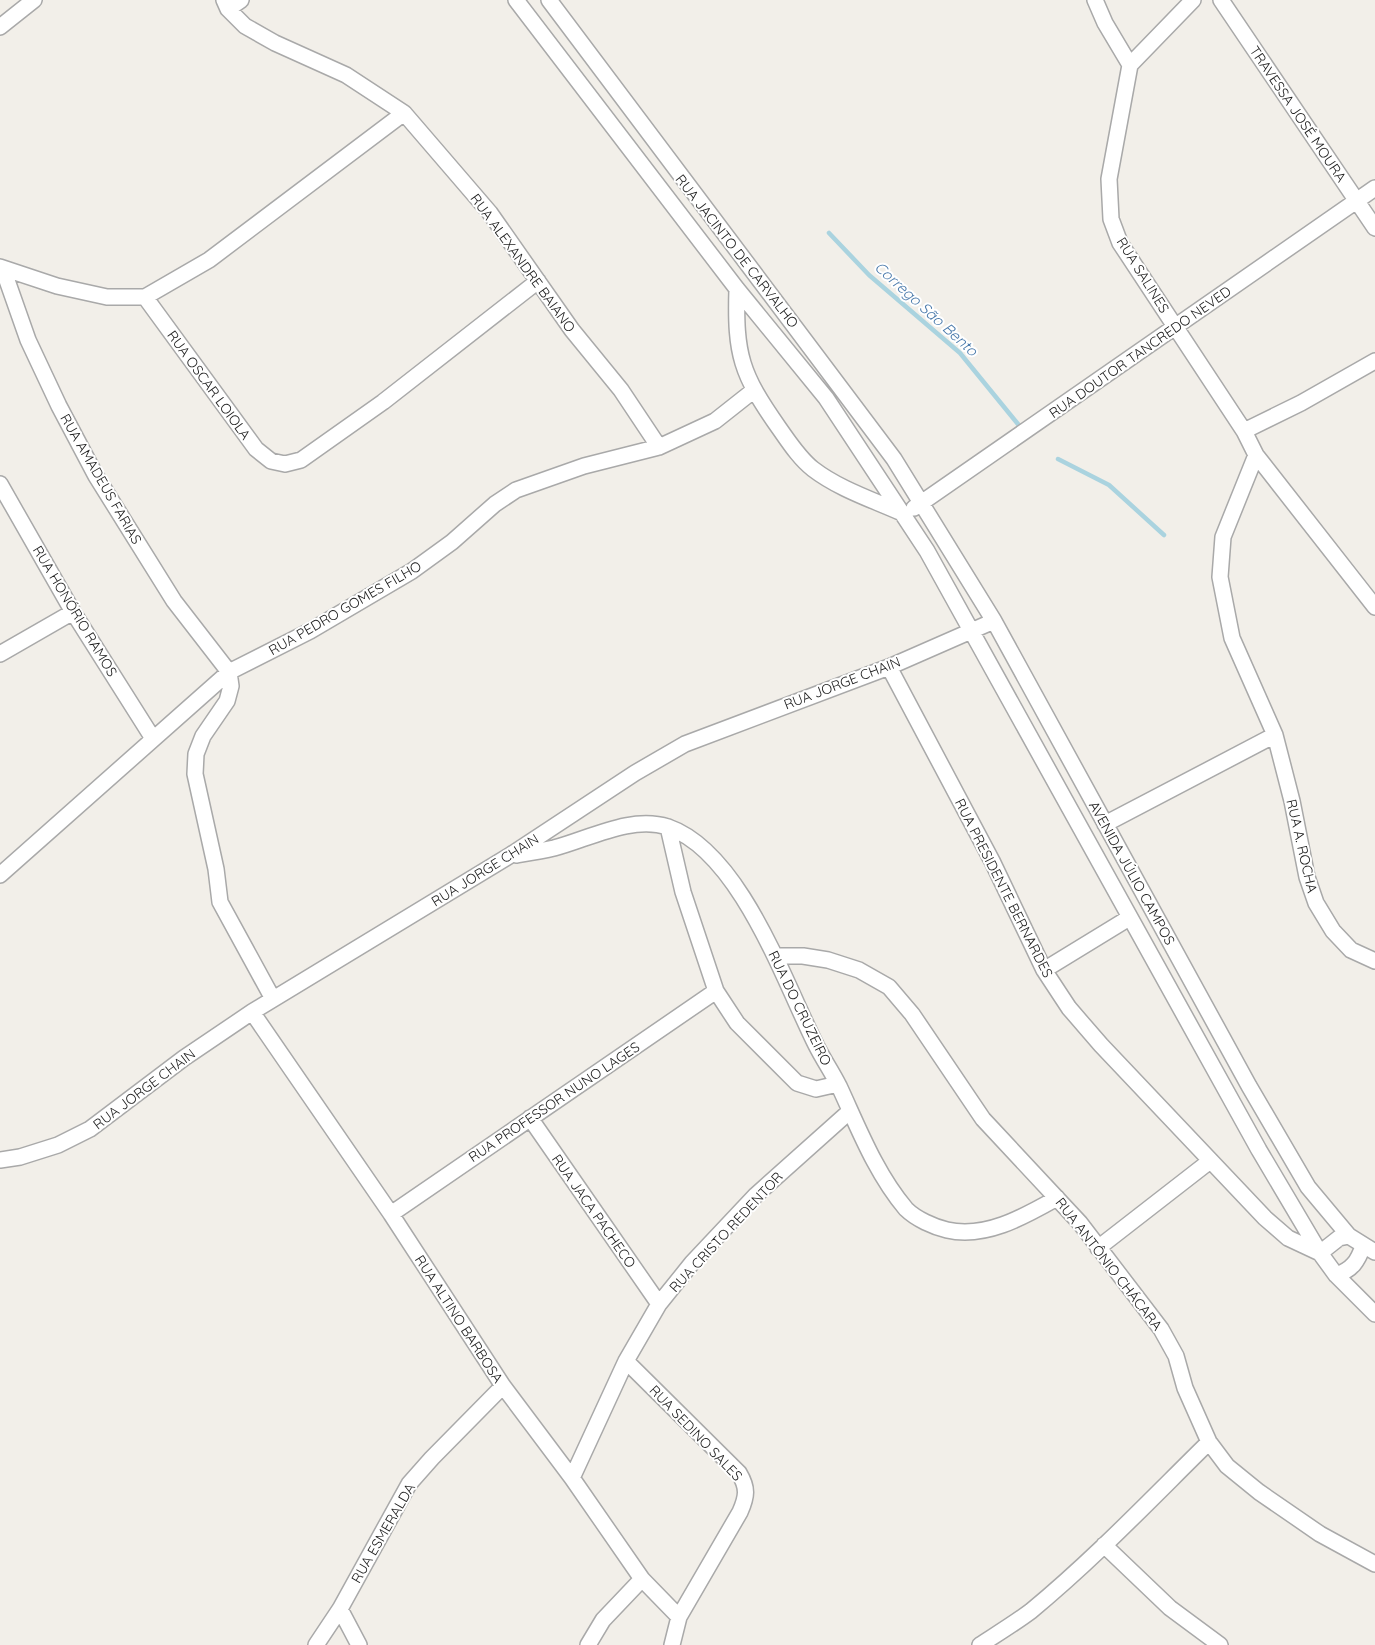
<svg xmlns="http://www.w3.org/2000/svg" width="1375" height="1645" font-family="Quicksand,sans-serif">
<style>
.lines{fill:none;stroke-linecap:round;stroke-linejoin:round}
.stream{stroke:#aad3df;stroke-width:4.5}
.minor-casing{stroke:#a9a9a9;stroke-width:18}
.minor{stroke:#fff;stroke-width:15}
.labels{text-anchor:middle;stroke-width:4;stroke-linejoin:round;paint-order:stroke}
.street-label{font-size:14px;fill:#222;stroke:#fff}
.water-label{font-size:15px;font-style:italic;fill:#4a7aab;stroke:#fff}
</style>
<rect width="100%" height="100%" fill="#f2efe9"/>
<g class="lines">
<path class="stream" d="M829,233L869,275L960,353L1022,429
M1058,459L1109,485L1164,535"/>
<g class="minor-casing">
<path id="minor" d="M224,0L228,9L245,26L275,43L346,75L404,113L490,213L572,330L621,390L659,447
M516,0L737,289L826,398L927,551L1259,1150L1320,1253L1336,1275L1375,1314
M549,0L894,459L994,621L1249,1086L1308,1187L1349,1236L1375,1252
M1095,0L1105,23L1130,65
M1193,0L1130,65L1109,179L1111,219L1120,243L1244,431L1256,455L1375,607
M1221,0L1375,228
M228,9L241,0
M0,27L34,0
M0,267L57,286L107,297H145
M3,269L28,340L59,406L96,476L174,601L229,672L231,686L227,701L203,736L196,754L195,774L216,869L220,902L273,999
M737,289C735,355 741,374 779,428C789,442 799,458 813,469C839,489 873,500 902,513
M145,297L256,449L271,461L285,464L301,460L383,402L538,281
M145,297L209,260L404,113
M1244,431L1301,403L1375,361
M1256,455L1223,537L1220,577L1232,638L1275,735L1292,801L1307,877L1316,903L1333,931L1351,950L1375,961
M0,484L73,612L152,737
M914,508L1375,188
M0,654L73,612
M889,667L992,861L1044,970L1069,1008L1101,1045L1265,1218L1288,1238L1320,1253
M1105,824L1275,735
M668,827L683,892L716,991L737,1023L797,1083L816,1089L838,1084
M516,855C528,853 541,851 554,848C589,839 631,815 668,827C740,852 784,981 816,1045C823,1059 832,1072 839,1086C858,1127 876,1174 906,1209C916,1219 934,1227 947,1230C986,1239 1025,1216 1057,1198
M0,875L229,672L310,631L412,571L452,542L495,504L516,490L584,466L659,447L715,421L753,391
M775,956H803L828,960L859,970L889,987L912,1014L983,1119L1080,1223L1161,1329L1176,1356L1185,1388L1209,1442L1227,1466L1259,1492L1320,1534L1375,1564
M1044,970L1129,918
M252,1012L391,1214L503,1386L572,1478L642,1579L679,1617
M530,1118L659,1304
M0,1160L20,1157L58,1145L90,1129L184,1058L252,1012L509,856L635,773L685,744L889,667L994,621
M391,1214L716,991
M1098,1248L1210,1161
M1320,1253L1339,1238L1349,1236
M1336,1275C1352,1270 1358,1261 1363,1246
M626,1361L739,1473C748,1488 747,1496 740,1512L679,1617L672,1645
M572,1478L626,1361L659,1304L692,1263L756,1195L850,1111
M1104,1545L1170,1608L1220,1645
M340,1609L359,1645
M316,1645L340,1609L409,1484L432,1458L503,1386
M588,1645L603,1620L642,1579
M980,1645C997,1634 1015,1623 1031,1611C1094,1559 1151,1499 1209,1442"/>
</g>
<use href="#minor" class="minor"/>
</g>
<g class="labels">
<g class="street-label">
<text transform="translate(1298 114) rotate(56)" y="5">TRAVESSA JOSÉ MOURA</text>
<text transform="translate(737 251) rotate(52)" y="5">RUA JACINTO DE CARVALHO</text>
<text transform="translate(523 263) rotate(54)" y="5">RUA ALEXANDRE BAIANO</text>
<text transform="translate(1143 275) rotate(58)" y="5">RUA SALINES</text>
<text transform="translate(1140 352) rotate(-35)" y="5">RUA DOUTOR TANCREDO NEVED</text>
<text transform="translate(209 385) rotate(54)" y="5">RUA OSCAR LOIOLA</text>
<text transform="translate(101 479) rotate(60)" y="5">RUA AMADEUS FARIAS</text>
<text transform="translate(345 608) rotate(-30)" y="5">RUA PEDRO GOMES FILHO</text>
<text transform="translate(75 611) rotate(59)" y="5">RUA HONÓRIO RAMOS</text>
<text transform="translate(842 683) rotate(-21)" y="5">RUA JORGE CHAIN</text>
<text transform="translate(1302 846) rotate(77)" y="5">RUA A. ROCHA</text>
<text transform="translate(485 870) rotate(-32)" y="5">RUA JORGE CHAIN</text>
<text transform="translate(1132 873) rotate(61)" y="5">AVENIDA JÚLIO CAMPOS</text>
<text transform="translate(1004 888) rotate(63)" y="5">RUA PRESIDENTE BERNARDES</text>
<text transform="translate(800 1008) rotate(64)" y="5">RUA DO CRUZEIRO</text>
<text transform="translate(144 1089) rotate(-37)" y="5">RUA JORGE CHAIN</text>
<text transform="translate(554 1102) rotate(-34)" y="5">RUA PROFESSOR NUNO LAGES</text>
<text transform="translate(594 1211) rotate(55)" y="5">RUA JACA PACHECO</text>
<text transform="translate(726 1232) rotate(-47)" y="5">RUA CRISTO REDENTOR</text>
<text transform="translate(1109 1264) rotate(52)" y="5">RUA ANTÔNIO CHÁCARA</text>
<text transform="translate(459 1319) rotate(57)" y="5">RUA ALTINO BARBOSA</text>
<text transform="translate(696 1433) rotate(46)" y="5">RUA SEDINO SALES</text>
<text transform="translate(383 1533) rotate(-60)" y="5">RUA ESMERALDA</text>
</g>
<g class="water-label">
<text transform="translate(926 309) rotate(42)" y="5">Corrego São Bento</text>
</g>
</g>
</svg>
